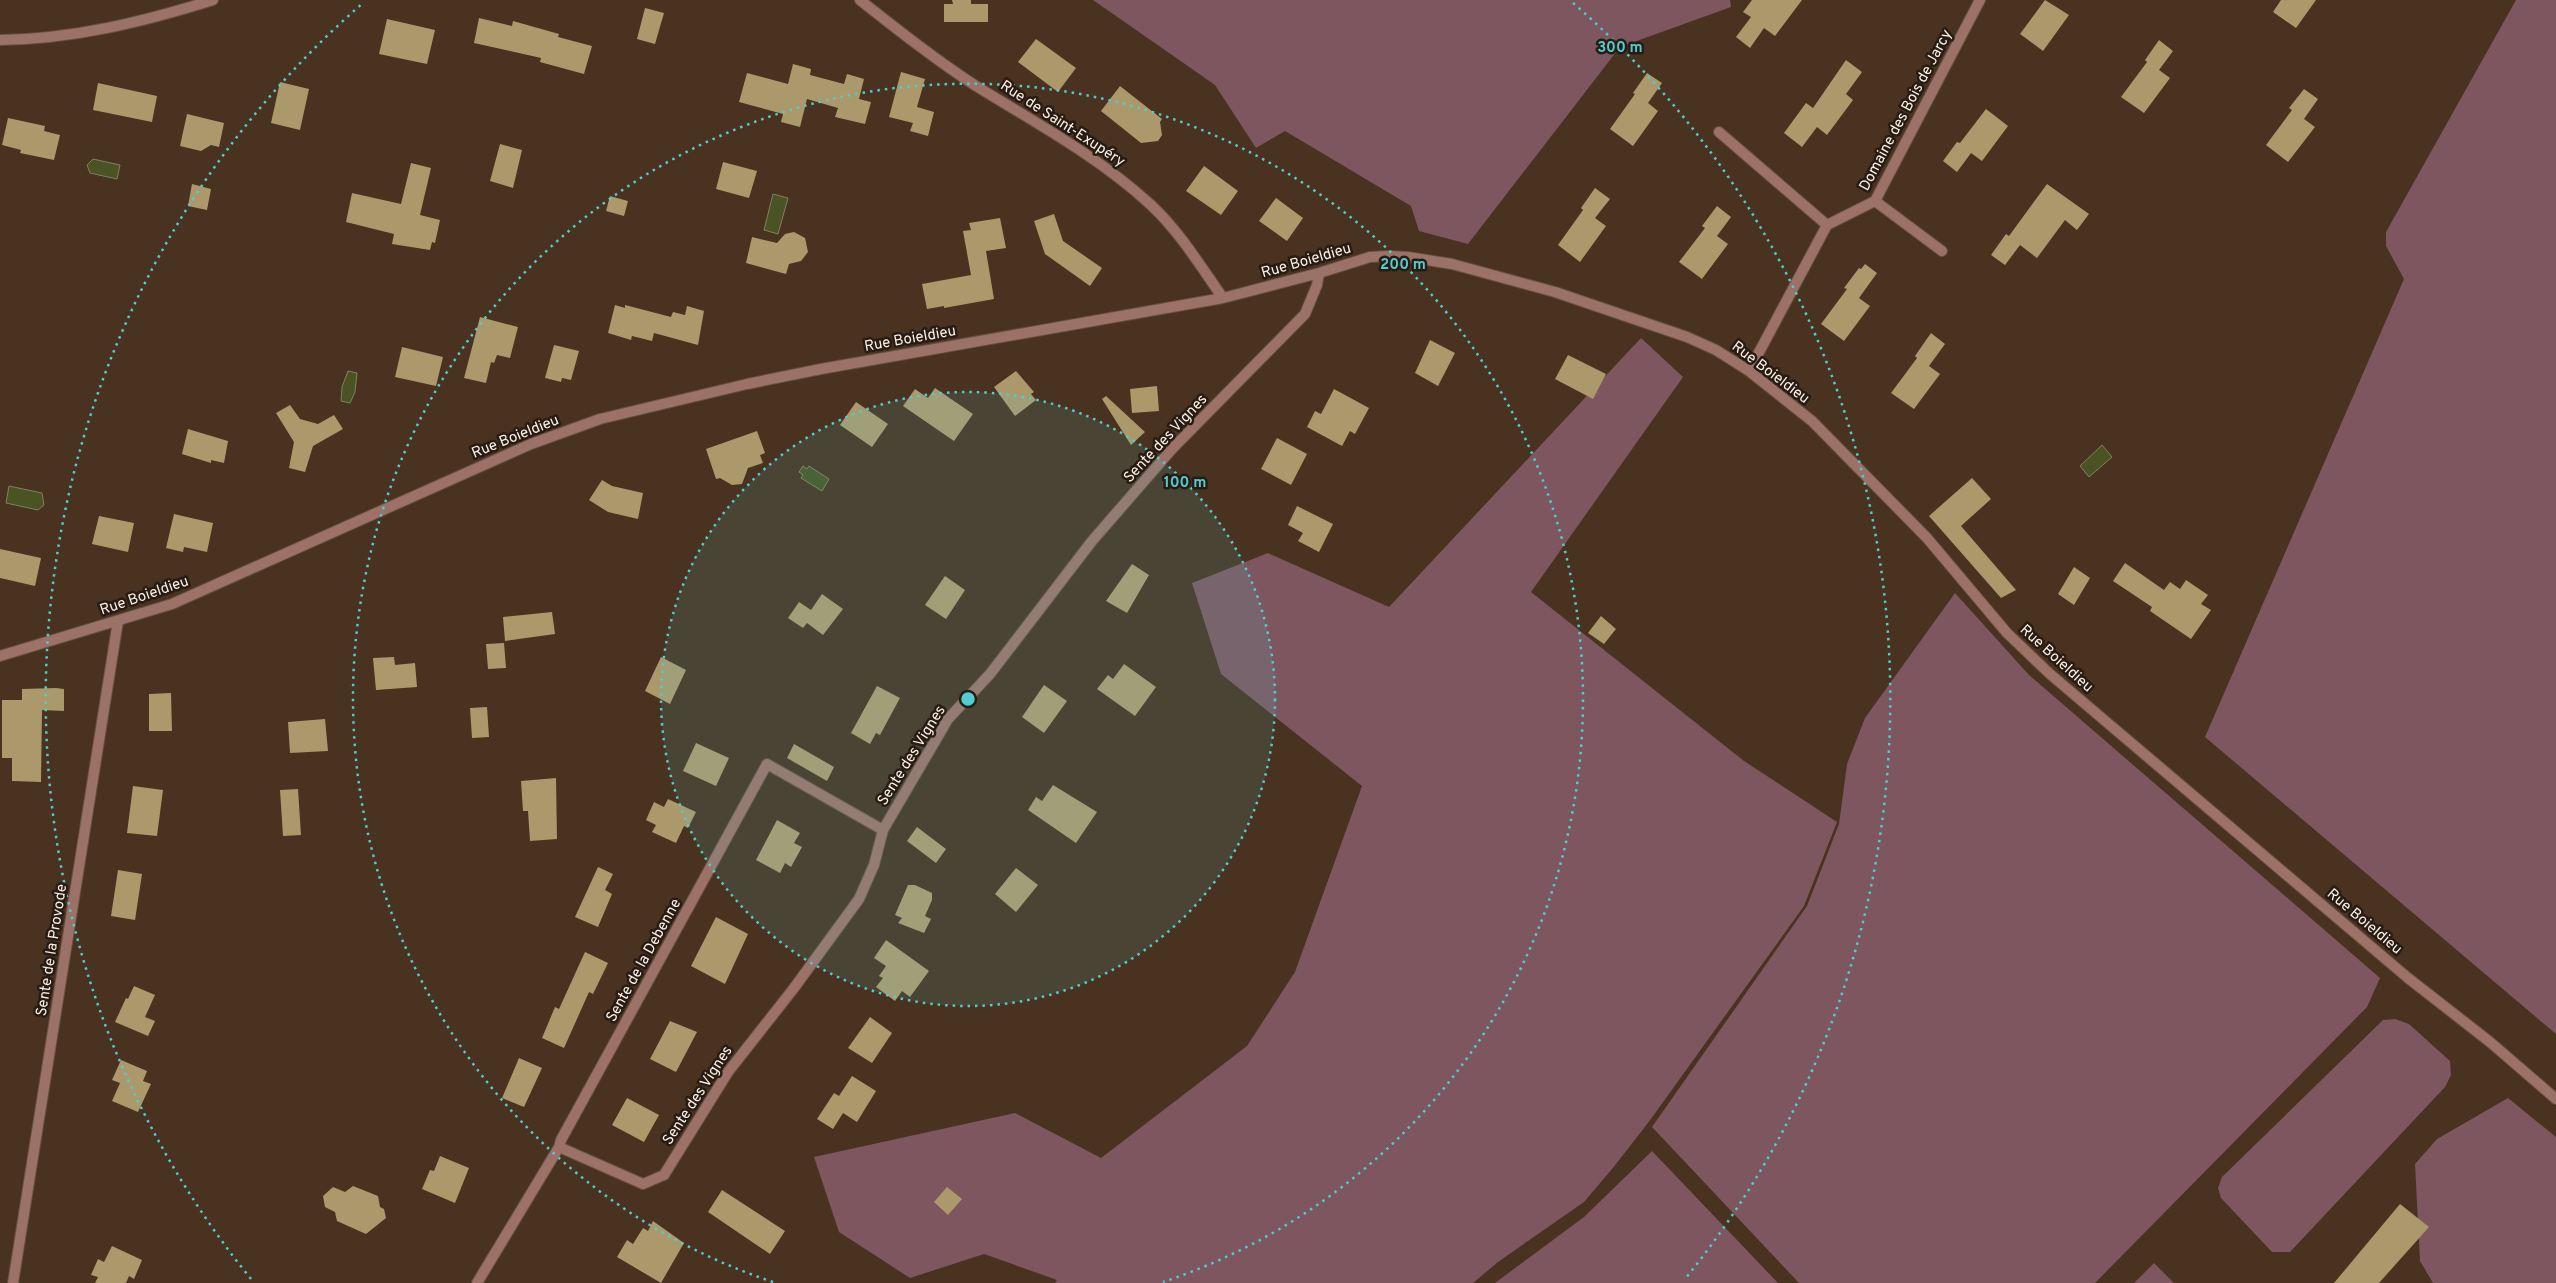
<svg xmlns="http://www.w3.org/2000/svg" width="2556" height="1283" font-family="Overpass,sans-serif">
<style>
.green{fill:#7d565f}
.water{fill:#4b5224;stroke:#81815d}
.building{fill:#ac996b}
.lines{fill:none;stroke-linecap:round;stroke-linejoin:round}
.minor-casing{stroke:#66503e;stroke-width:12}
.minor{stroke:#9c7168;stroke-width:10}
.ring{fill:none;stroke:#51ccd1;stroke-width:2.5;stroke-dasharray:2.5 5}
.labels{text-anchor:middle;stroke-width:5;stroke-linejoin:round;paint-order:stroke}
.street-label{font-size:15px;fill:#feefe3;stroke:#271c14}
.centre{fill:#51ccd1;stroke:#271c14;stroke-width:2.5}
.ring-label{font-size:15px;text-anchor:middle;font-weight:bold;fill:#51ccd1;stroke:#271c14;stroke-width:5;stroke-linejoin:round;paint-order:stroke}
</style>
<rect width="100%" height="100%" fill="#49321f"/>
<path class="green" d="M1093,0H1730L1731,7L1620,47L1468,244L1419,231L1411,206L1285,131L1256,148L1215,85Z
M2516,0H2556V1034L2205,737L2404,279L2386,246V232Z
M1641,338L1683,377L1531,592L1744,761L1837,822L1804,906L1648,1123L1612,1169L1584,1202L1498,1262L1473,1283H1055L1057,1280L984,1254L910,1278L839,1232L814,1157L1015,1113L1101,1158L1247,1046L1295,972L1362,786L1221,674L1192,583L1268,553L1389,607Z
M1955,593L2029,675L2380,978L2367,1007L2095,1283H1799L1652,1127L1807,906L1839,824L1847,764L1865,718Z
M2395,1019L2409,1024L2450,1061L2451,1075L2445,1087L2290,1252H2272L2221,1198L2218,1188L2222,1177L2383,1020Z
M2508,1098L2556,1137V1283H2433L2420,1261L2415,1164L2437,1139Z
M1652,1151L1778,1283H1495L1584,1217Z
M2154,1263L2174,1283H2134Z"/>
<path class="water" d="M93,159L120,165L117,179L90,173L87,165Z
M773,194L788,198L778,234L764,230Z
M348,371L357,373L355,392L350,403L341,401L342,387Z
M2102,445L2112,457L2089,477L2080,466Z
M803,466L807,469L809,466L829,479L822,491L801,478L803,475L799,472Z
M9,486L42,493L44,505L38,510L6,503Z"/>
<path class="building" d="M952,0H971V4H988V22H944V4H953Z
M1752,0H1802L1775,36L1764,28L1750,48L1736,37L1751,17L1743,12Z
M2045,0L2069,15L2043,51L2020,34Z
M2281,0H2316L2296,28L2273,12Z
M645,8L664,13L655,44L637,39Z
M479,18L512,26L513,21L559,34L558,37L592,46L584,74L540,62L541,58L474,43Z
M387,19L435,30L427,64L379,54Z
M1036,39L1076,68L1058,92L1018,62Z
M2159,40L2173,51L2159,70L2170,78L2144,113L2121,97L2147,62L2145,60Z
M1846,60L1862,72L1846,94L1853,100L1827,135L1817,127L1802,147L1784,133L1806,103L1813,108Z
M793,64L811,69L810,75L844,84L847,74L864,79L859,99L871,102L865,124L835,117L838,108L807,99L800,127L781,122L783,114L739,102L747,73L788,84Z
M901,72L925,79L917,107L934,112L928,136L910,131L913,123L889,117Z
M1647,73L1662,83L1648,103L1658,111L1633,146L1610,129L1635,94L1633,93Z
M280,82L309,89L300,130L271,123Z
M98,83L157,96L152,122L93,110Z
M1120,86L1162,119L1160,122L1162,135L1158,141L1141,143L1101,111Z
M2304,89L2318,99L2304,119L2315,127L2288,162L2266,145L2292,110L2289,108Z
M1986,109L2008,126L1982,161L1971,153L1957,172L1943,161L1957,142L1960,143Z
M187,114L224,123L219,147L211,145L201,151L180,146Z
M8,118L45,126L44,131L60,135L54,160L20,153L21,150L2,145Z
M500,144L522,150L513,188L490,181Z
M723,162L757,171L749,198L716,189Z
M411,163L431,168L420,215L440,220L435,243L432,242L430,250L392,244L394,234L346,222L352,193L401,204Z
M1204,166L1238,191L1221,215L1186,191Z
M192,184L211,189L207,210L188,206Z
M2047,184L2089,214L2077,230L2065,220L2037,258L2020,245L2005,265L1991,255L2006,234L2009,236Z
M1595,188L1610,199L1595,218L1606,226L1580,262L1558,245L1583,210L1581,208Z
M610,196L628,201L624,216L606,211Z
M1276,198L1303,218L1287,241L1259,221Z
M1717,206L1731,217L1717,236L1728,244L1702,279L1679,262L1705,228L1702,226Z
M1054,214L1063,241L1102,268L1090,286L1045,254L1034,221Z
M1000,218L1006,248L986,251L994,299L944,308V306L927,309L922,284L971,275L963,231L971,230L969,223Z
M794,232L805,238L808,252L801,261L789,264L786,274L746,263L752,237L777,243L785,234Z
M1865,264L1877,273L1859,298L1870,306L1844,341L1821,324L1847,289L1844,288L1859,268L1861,269Z
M615,305L625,308V305L671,317L673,312L685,315L687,306L704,311L698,345L654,333L652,341L632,336L631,340L608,333Z
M480,317L518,327L510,358L497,355L494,363L491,362L486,383L464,378Z
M1931,333L1945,344L1929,366L1940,374L1914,409L1891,393L1917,358L1915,356Z
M1430,340L1455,353L1438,386L1415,373Z
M554,345L579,351L571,380L562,378L561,382L545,378Z
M402,347L443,357L436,386L395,377Z
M1568,355L1606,374L1593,399L1555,379Z
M1016,371L1034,392L1031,394L1036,400L1015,416L994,387Z
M1157,386L1159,411L1132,413L1130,389Z
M935,388L973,414L954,441L903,406L915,389L928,398Z
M1334,389L1369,408L1355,434L1350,431L1342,446L1307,427L1315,411L1321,414Z
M1106,396L1145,432L1131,445L1102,399Z
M856,402L888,424L872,447L840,425Z
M290,405L300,419L318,424L334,415L343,429L313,446L305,472L289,468L294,442L276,413Z
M188,429L228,441L224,463L211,460V463L182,454Z
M757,431L765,453L760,455L763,463L748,468L742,484L732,485L720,478L716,479L706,449Z
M1277,438L1307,454L1291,485L1261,469Z
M1972,478L1991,499L1961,526L2016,590L2001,598L1929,516Z
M602,480L612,486L643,493L638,519L608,512L589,500Z
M1297,506L1333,524L1319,552L1298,541L1303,533L1288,525Z
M174,514L213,523L207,552L184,547L183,552L166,548Z
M99,516L134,523L128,552L92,544Z
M0,549L41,558L35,586L0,578Z
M2125,563L2164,590L2170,582L2180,589L2186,580L2208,595L2201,604L2211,610L2191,639L2150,611L2152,607L2113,581Z
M1132,564L1149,575L1127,613L1106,601Z
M2074,567L2090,578L2074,605L2058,594Z
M945,576L965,590L946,619L925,605Z
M822,594L843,609L823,635L807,623L803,628L788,618L799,602L811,610Z
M552,612L555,634L505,641L503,617Z
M1601,616L1616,629L1604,644L1588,633Z
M504,643L506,668L488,669L486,644Z
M394,657L395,665L415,663L417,687L376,690L373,658Z
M661,657L686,670L670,704L645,691Z
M1124,664L1156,687L1135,716L1097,689L1108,675L1113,679Z
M1044,685L1067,701L1044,733L1022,717Z
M877,686L900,698L880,735L876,733L870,744L851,733Z
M56,688L64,689V711L42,710L41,782L12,781V758H2V700H22V689Z
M171,693L172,731H149V694Z
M487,707L489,737L472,738L470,708Z
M325,719L328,751L290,753L288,722Z
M696,743L729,758L716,786L683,771Z
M794,744L834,767L827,781L787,758Z
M556,778L557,839L530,841L528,811H523L521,781Z
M1053,785L1097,812L1076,843L1028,810L1036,797L1042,801Z
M133,786L163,790L157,836L127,833Z
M298,789L301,835L283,836L280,790Z
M668,799L696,812L688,828L684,826L676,843L652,832L656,825L646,820L654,802L664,807Z
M777,820L800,833L794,843L802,847L791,867L785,863L780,873L756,860Z
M917,827L946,849L936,863L907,841Z
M598,867L613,874L605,890L612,894L598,927L575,917Z
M1016,868L1038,885L1016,912L995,894Z
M118,870L142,874L135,920L111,916Z
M908,885H915L932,893V900L925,916L931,919L924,933L898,923L902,918L895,915Z
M716,917L748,934L725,984L691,966Z
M886,940L929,971L910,997L902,991L895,1001L876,987L883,978L879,976L886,966L874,958Z
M585,952L608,963L593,994L589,992L564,1048L542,1038L555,1007L559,1009Z
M134,986L155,995L145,1017L155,1021L148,1036L115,1022L126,998L128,999Z
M870,1017L892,1033L872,1063L848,1048Z
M670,1021L697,1032L676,1072L650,1059Z
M519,1058L542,1068L524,1107L502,1098Z
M121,1060L147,1071L143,1081L151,1084L138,1112L112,1101L120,1083L112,1080Z
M852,1076L876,1091L857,1122L843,1113L833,1129L817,1119L834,1093L839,1096Z
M627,1098L659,1115L644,1142L612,1125Z
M440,1156L469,1168L455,1203L422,1189L430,1170L434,1171Z
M353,1186L378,1196L380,1207L384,1209L386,1218L366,1234L337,1221L335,1212L325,1207L323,1196L333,1187L345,1192Z
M947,1187L962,1199L948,1215L934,1202Z
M722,1190L785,1231L770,1254L708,1212Z
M2400,1204L2429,1227L2379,1283H2334Z
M653,1221L684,1243L661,1283L617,1257L627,1240L633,1244L643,1228L648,1231Z
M112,1246L142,1260L134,1279L129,1276L126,1283H95L98,1277L91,1275L98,1259L104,1262Z"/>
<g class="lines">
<g class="minor-casing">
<path id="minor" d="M860,0C898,30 936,60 976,86C1036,123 1099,157 1151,205C1180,232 1201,267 1223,298
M0,40C73,39 143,22 213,0
M1719,132L1827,225
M1875,201L1942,251
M1749,371L1827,225L1875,201L1980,0
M0,656L172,604L531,444L600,419L747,384L821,369L1223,298L1319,273L1370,257L1388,256L1408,257L1452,264L1555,292L1687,337L1716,350L1749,371L1812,421L1927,538L2007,633L2050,674L2408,978L2490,1042L2556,1099
M559,1147L643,1184L664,1175L728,1072L794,988L859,899L874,865L883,830L948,719L990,674L1092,541L1172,449L1305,314L1317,285L1319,273
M13,1283L118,621
M477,1283L559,1147L561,1140L767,764L883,830"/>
</g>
<use href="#minor" class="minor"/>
</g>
<circle cx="968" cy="699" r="307" fill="#51ccd1" fill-opacity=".12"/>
<g class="ring">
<circle cx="968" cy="699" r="307"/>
<path d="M773 1282A615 615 0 1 1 1163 1282"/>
<path d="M251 1279A922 922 0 0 1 363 3M1573 3A922 922 0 0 1 1685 1279"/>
</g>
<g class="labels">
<g class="street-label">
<text transform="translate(1905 110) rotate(-62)" y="5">Domaine des Bois de Jarcy</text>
<text transform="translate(1063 123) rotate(33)" y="5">Rue de Saint-Exupéry</text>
<text transform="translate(1306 260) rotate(-16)" y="5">Rue Boieldieu</text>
<text transform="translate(910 338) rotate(-10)" y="5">Rue Boieldieu</text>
<text transform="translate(1771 372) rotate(37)" y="5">Rue Boieldieu</text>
<text transform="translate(515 436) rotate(-22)" y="5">Rue Boieldieu</text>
<text transform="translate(1165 438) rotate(-47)" y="5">Sente des Vignes</text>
<text transform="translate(144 595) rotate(-19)" y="5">Rue Boieldieu</text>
<text transform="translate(2057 658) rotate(42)" y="5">Rue Boieldieu</text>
<text transform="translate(911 755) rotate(-58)" y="5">Sente des Vignes</text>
<text transform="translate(2365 921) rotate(40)" y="5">Rue Boieldieu</text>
<text transform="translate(51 950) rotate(-81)" y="5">Sente de la Provode</text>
<text transform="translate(643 960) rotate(-61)" y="5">Sente de la Debenne</text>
<text transform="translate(697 1095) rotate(-57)" y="5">Sente des Vignes</text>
</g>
</g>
<circle cx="968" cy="699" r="8" class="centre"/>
<g class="ring-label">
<text x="1620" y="52">300 m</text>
<text x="1403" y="269">200 m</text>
<text x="1185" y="487">100 m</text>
</g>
</svg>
